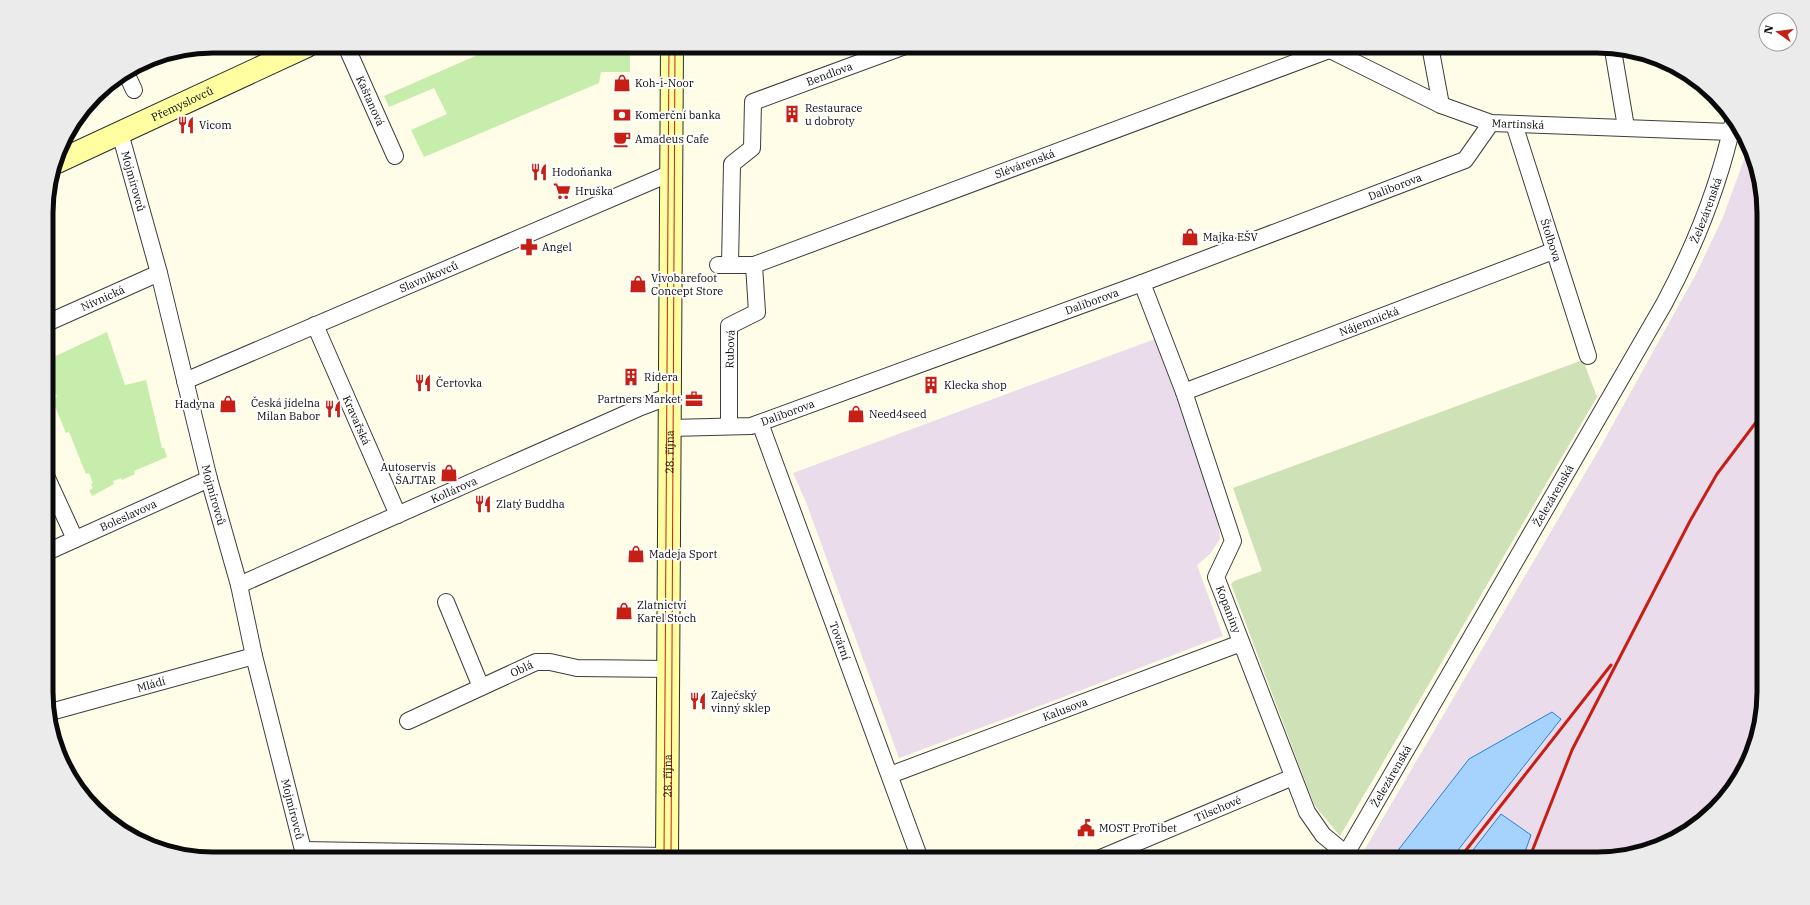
<svg xmlns="http://www.w3.org/2000/svg" width="1810" height="905" font-family="'IBM Plex Serif',serif">
<style>
.industrial{fill:#ebdceb}
.green{fill:#c7edad}
.cemetery{fill:#cfe2b7}
.water{fill:#a5d3fd;stroke:#257fdb}
.lines{fill:none;stroke-linecap:round;stroke-linejoin:round}
.street-casing{stroke:#3d3d3d;stroke-width:18}
.secondary-casing{stroke:#2c2c2c;stroke-width:24}
.street{stroke:#fff;stroke-width:16}
.secondary{stroke:#ffffa2;stroke-width:22}
.tram{stroke:#c62016;stroke-width:1}
.rail{stroke:#c62016;stroke-width:3}
.labels{text-anchor:middle;stroke-width:4;stroke-linejoin:round;paint-order:stroke}
.street-label{font-size:11px;fill:#0a0a0a;stroke:#fff}
.poi-label{font-size:11px;fill:#0a0a0a;stroke:#fff;text-anchor:start}
.rim{fill:none;stroke:#0a0a0a;stroke-width:5}
</style>
<rect width="100%" height="100%" fill="#fffde7"/>
<path class="industrial" d="M1747,141L1751,149L1763,191L1764,692L1747,766L1723,802L1690,831L1651,850L1608,859H1359L1601,446L1697,272L1723,217L1745,157Z
M1155,339L1217,509L1220,539L1210,554L1197,565L1223,636L1045,704L899,758L806,502L793,473Z"/>
<path class="green" d="M498,46H630V72H601L599,83L424,157L411,130L447,114L434,88L389,107L384,96Z
M107,332L125,385L146,380L162,448H164L167,457L134,471L135,474L122,480L121,478L113,481L114,484L92,496L89,490L93,488L91,484L93,483L89,473L86,474L69,432L66,433L52,399L57,397L54,390L49,392L47,388V360Z"/>
<path class="cemetery" d="M1583,360L1597,397L1340,836L1315,806L1308,789L1231,584L1234,581L1262,571L1233,488Z"/>
<path class="water" d="M1552,712L1561,719L1451,859H1395L1399,849L1469,759Z
M1501,814L1531,835L1525,852L1520,859H1466Z"/>
<g class="lines">
<g class="street-casing">
<g id="street">
<path id="s1" d="M346,46L395,156"/>
<path id="s2" d="M1322,46L1441,105L1491,123L1731,132"/>
<path d="M1430,46L1441,105"/>
<path d="M1613,50L1626,127"/>
<path d="M126,73L134,90"/>
<path id="s3" d="M1514,124L1588,356"/>
<path id="s4" d="M120,133L159,273L209,479L239,585L254,656L303,850V859"/>
<path id="s5" d="M718,265H754L1329,50"/>
<path id="s6" d="M730,265L732,164L752,148L753,102L905,46"/>
<path id="s7" d="M1142,283L1184,392L1233,541L1216,577L1307,812L1323,835L1346,854"/>
<path id="s8" d="M47,323L159,273"/>
<path id="s9" d="M315,325L398,515"/>
<path id="s10" d="M185,381L671,173"/>
<path id="s11" d="M1184,392L1553,251"/>
<path id="s12" d="M760,423L920,859"/>
<path d="M729,426V326L757,312L754,265"/>
<path id="s13" d="M670,428L751,426L1142,283L1465,160L1491,123"/>
<path d="M47,478L75,539"/>
<path id="s14" d="M47,552L209,479"/>
<path id="s15" d="M239,585L641,407L670,396"/>
<path d="M446,602L481,687"/>
<path id="s16" d="M47,713L254,656"/>
<path id="s17" d="M408,721L536,662H550L577,668L669,669"/>
<path id="s18" d="M890,775L1241,643"/>
<path d="M303,850L667,856"/>
<path id="s19" d="M1098,859L1293,777"/>
<path id="s20" d="M1343,859L1664,304C1695,246 1720,183 1734,118"/>
</g>
</g>
<g class="secondary-casing">
<g id="secondary">
<path id="s21" d="M57,162L307,46"/>
<path id="s22" d="M667,859L672,46"/>
</g>
</g>
<use href="#street" class="street"/>
<use href="#secondary" class="secondary"/>
<path class="tram" d="M664,859L669,46
M671,859L675,46"/>
<path class="rail" d="M1459,859L1611,665
M1529,859L1572,750L1690,521L1717,474L1763,413"/>
</g>
<defs>
<g id="shop-bare" transform="scale(1.38)"><path d="M-5-2.5h2.3a2.7 3.5 0 0 1 5.4 0H5L5.5 6h-11ZM-1.5-2.5h3a1.5 2.3 0 0 0-3 0Z" fill="#c62016" stroke="#fff" stroke-width="2.5" paint-order="stroke"/></g>
<g id="building-bare" transform="scale(1.38)"><path d="M-4-6H4V6H1V3H-1V6H-4ZM-2.5-4.3h1.7v1.8h-1.7ZM.8-4.3h1.7v1.8H.8ZM-2.5-1h1.7V.8h-1.7ZM.8-1h1.7V.8H.8Z" fill="#c62016" stroke="#fff" stroke-width="2.5" paint-order="stroke"/></g>
<g id="bank-bare" transform="scale(1.38)"><path d="M-6-4H6V4H-6ZM0-2.3a2.3 2.3 0 1 0 0 4.6a2.3 2.3 0 1 0 0-4.6Z" fill="#c62016" stroke="#fff" stroke-width="2.5" paint-order="stroke"/></g>
<g id="restaurant-bare" transform="scale(1.38)"><path d="M-5-6h1v4h1v-4h1v4h1v-4h1v5L-1.5 .5V6h-2V.5L-5-1ZM5-6V6H3V1.5H1.5Q1.5-4 5-6Z" fill="#c62016" stroke="#fff" stroke-width="2.5" paint-order="stroke"/></g>
<g id="cafe-bare" transform="scale(1.38)"><path d="M-5.5-4.5H6V0H3Q3 3.5 0 3.5H-2.5Q-5.5 3.5-5.5 0ZM3-3.2v2h1.7v-2ZM-6 4.5H4V6H-6Z" fill="#c62016" stroke="#fff" stroke-width="2.5" paint-order="stroke"/></g>
<g id="supermarket-bare" transform="scale(1.38)"><path d="M-6-5.5h2.5l.6 2H6L4.5 2H-2.5L-4.4-4H-6ZM-1.5 3.2a1.3 1.3 0 1 0 .1 0ZM3 3.2a1.3 1.3 0 1 0 .1 0Z" fill="#c62016" stroke="#fff" stroke-width="2.5" paint-order="stroke"/></g>
<g id="pharmacy-bare" transform="scale(1.38)"><path d="M-2-6h4v4h4v4h-4v4h-4v-4h-4v-4h4Z" fill="#c62016" stroke="#fff" stroke-width="2.5" paint-order="stroke"/></g>
<g id="office-bare" transform="scale(1.38)"><path d="M-6-3h4V-5.5h4V-3h4V5H-6ZM-1-4.5V-3h2v-1.5ZM-6 0V1H6V0Z" fill="#c62016" stroke="#fff" stroke-width="2.5" paint-order="stroke"/></g>
<g id="civic-bare" transform="scale(1.38)"><path d="M-.6-6.5H3V-4.5H.6V-3L4-1V1h2V6H-6V1h2V-1L-.6-3ZM-1.2 2.5V6h2.4V2.5Z" fill="#c62016" stroke="#fff" stroke-width="2.5" paint-order="stroke"/></g>
</defs>
<g fill-rule="evenodd">
<use href="#shop-bare" x="622" y="83"/>
<use href="#building-bare" x="792" y="114"/>
<use href="#bank-bare" x="622" y="115"/>
<use href="#restaurant-bare" x="186" y="125"/>
<use href="#cafe-bare" x="622" y="139"/>
<use href="#restaurant-bare" x="539" y="172"/>
<use href="#supermarket-bare" x="562" y="191"/>
<use href="#shop-bare" x="1190" y="237"/>
<use href="#pharmacy-bare" x="529" y="247"/>
<use href="#shop-bare" x="638" y="284"/>
<use href="#building-bare" x="631" y="377"/>
<use href="#restaurant-bare" x="423" y="383"/>
<use href="#building-bare" x="931" y="385"/>
<use href="#office-bare" x="694" y="399"/>
<use href="#shop-bare" x="228" y="404"/>
<use href="#restaurant-bare" x="333" y="409"/>
<use href="#shop-bare" x="856" y="414"/>
<use href="#shop-bare" x="449" y="473"/>
<use href="#restaurant-bare" x="483" y="504"/>
<use href="#shop-bare" x="636" y="554"/>
<use href="#shop-bare" x="624" y="611"/>
<use href="#restaurant-bare" x="698" y="701"/>
<use href="#civic-bare" x="1086" y="828"/>
</g>
<g class="labels">
<g class="street-label">
<text dy="4" stroke="none"><textPath href="#s6" startOffset="254">Bendlova</textPath></text>
<text dy="4" stroke="none"><textPath href="#s1" startOffset="60">Kaštanová</textPath></text>
<text dy="4" stroke="none"><textPath href="#s21" startOffset="138">Přemyslovců</textPath></text>
<text dy="4" stroke="none"><textPath href="#s2" startOffset="213">Martinská</textPath></text>
<text dy="4" stroke="none"><textPath href="#s5" startOffset="325">Slévárenská</textPath></text>
<text dy="4" stroke="none"><textPath href="#s4" startOffset="50">Mojmírovců</textPath></text>
<text dy="4" stroke="none"><textPath href="#s13" startOffset="768">Daliborova</textPath></text>
<text dy="4" stroke="none"><textPath href="#s20" startOffset="744">Železárenská</textPath></text>
<text dy="4" stroke="none"><textPath href="#s3" startOffset="122">Štolbova</textPath></text>
<text dy="4" stroke="none"><textPath href="#s10" startOffset="265">Slavníkovců</textPath></text>
<text dy="4" stroke="none"><textPath href="#s8" startOffset="61">Nivnická</textPath></text>
<text dy="4" stroke="none"><textPath href="#s13" startOffset="444">Daliborova</textPath></text>
<text dy="4" stroke="none"><textPath href="#s11" startOffset="198">Nájemnická</textPath></text>
<text transform="translate(730 349) rotate(-88)" y="4">Rubová</text>
<text dy="4" stroke="none"><textPath href="#s13" startOffset="120">Daliborova</textPath></text>
<text dy="4" stroke="none"><textPath href="#s9" startOffset="104">Kravařská</textPath></text>
<text dy="4" stroke="none"><textPath href="#s22" startOffset="407">28. října</textPath></text>
<text dy="4" stroke="none"><textPath href="#s15" startOffset="235">Kollárova</textPath></text>
<text dy="4" stroke="none"><textPath href="#s4" startOffset="374">Mojmírovců</textPath></text>
<text dy="4" stroke="none"><textPath href="#s20" startOffset="420">Železárenská</textPath></text>
<text dy="4" stroke="none"><textPath href="#s14" startOffset="89">Boleslavova</textPath></text>
<text dy="4" stroke="none"><textPath href="#s7" startOffset="348">Kopaniny</textPath></text>
<text dy="4" stroke="none"><textPath href="#s12" startOffset="232">Tovární</textPath></text>
<text dy="4" stroke="none"><textPath href="#s17" startOffset="125">Oblá</textPath></text>
<text dy="4" stroke="none"><textPath href="#s16" startOffset="108">Mládí</textPath></text>
<text dy="4" stroke="none"><textPath href="#s18" startOffset="187">Kalusova</textPath></text>
<text dy="4" stroke="none"><textPath href="#s22" startOffset="83">28. října</textPath></text>
<text dy="4" stroke="none"><textPath href="#s20" startOffset="96">Železárenská</textPath></text>
<text dy="4" stroke="none"><textPath href="#s19" startOffset="130">Tilschové</textPath></text>
<text dy="4" stroke="none"><textPath href="#s4" startOffset="698">Mojmírovců</textPath></text>
</g>
<g class="poi-label">
<text x="635" y="87">Koh-i-Noor</text>
<text x="805" y="112">Restaurace<tspan x="805" dy="13">u dobroty</tspan></text>
<text x="635" y="119">Komerční banka</text>
<text x="199" y="129">Vicom</text>
<text x="635" y="143">Amadeus Cafe</text>
<text x="552" y="176">Hodoňanka</text>
<text x="575" y="195">Hruška</text>
<text x="1203" y="241">Majka EŠV</text>
<text x="542" y="251">Angel</text>
<text x="651" y="282">Vivobarefoot<tspan x="651" dy="13">Concept Store</tspan></text>
<text x="644" y="381">Ridera</text>
<text x="436" y="387">Čertovka</text>
<text x="944" y="389">Klecka shop</text>
<text x="681" y="403" text-anchor="end">Partners Market</text>
<text x="320" y="407" text-anchor="end">Česká jídelna<tspan x="320" dy="13">Milan Babor</tspan></text>
<text x="215" y="408" text-anchor="end">Hadyna</text>
<text x="869" y="418">Need4seed</text>
<text x="436" y="471" text-anchor="end">Autoservis<tspan x="436" dy="13">ŠAJTAR</tspan></text>
<text x="496" y="508">Zlatý Buddha</text>
<text x="649" y="558">Madeja Sport</text>
<text x="637" y="609">Zlatnictví<tspan x="637" dy="13">Karel Stoch</tspan></text>
<text x="711" y="699">Zaječský<tspan x="711" dy="13">vinný sklep</tspan></text>
<text x="1099" y="832">MOST ProTibet</text>
</g>
</g>
<path d="M0 0H1810V905H0ZM213 53H1597A160 160 0 0 1 1757 213V692A160 160 0 0 1 1597 852H213A160 160 0 0 1 53 692V213A160 160 0 0 1 213 53Z" fill="#ebebeb" fill-rule="evenodd"/>
<path class="rim" d="M213 53H1597A160 160 0 0 1 1757 213V692A160 160 0 0 1 1597 852H213A160 160 0 0 1 53 692V213A160 160 0 0 1 213 53Z"/>
<g transform="translate(1778 32) rotate(284)"><circle r="19" fill="#ffffff" stroke="#9d9d9d"/>
<path d="M0-3L7 15L0 10L-7 15Z" fill="#c62016"/>
<text y="-6" font-size="11" font-weight="bold" text-anchor="middle" fill="#0a0a0a">N</text>
</g>
</svg>
